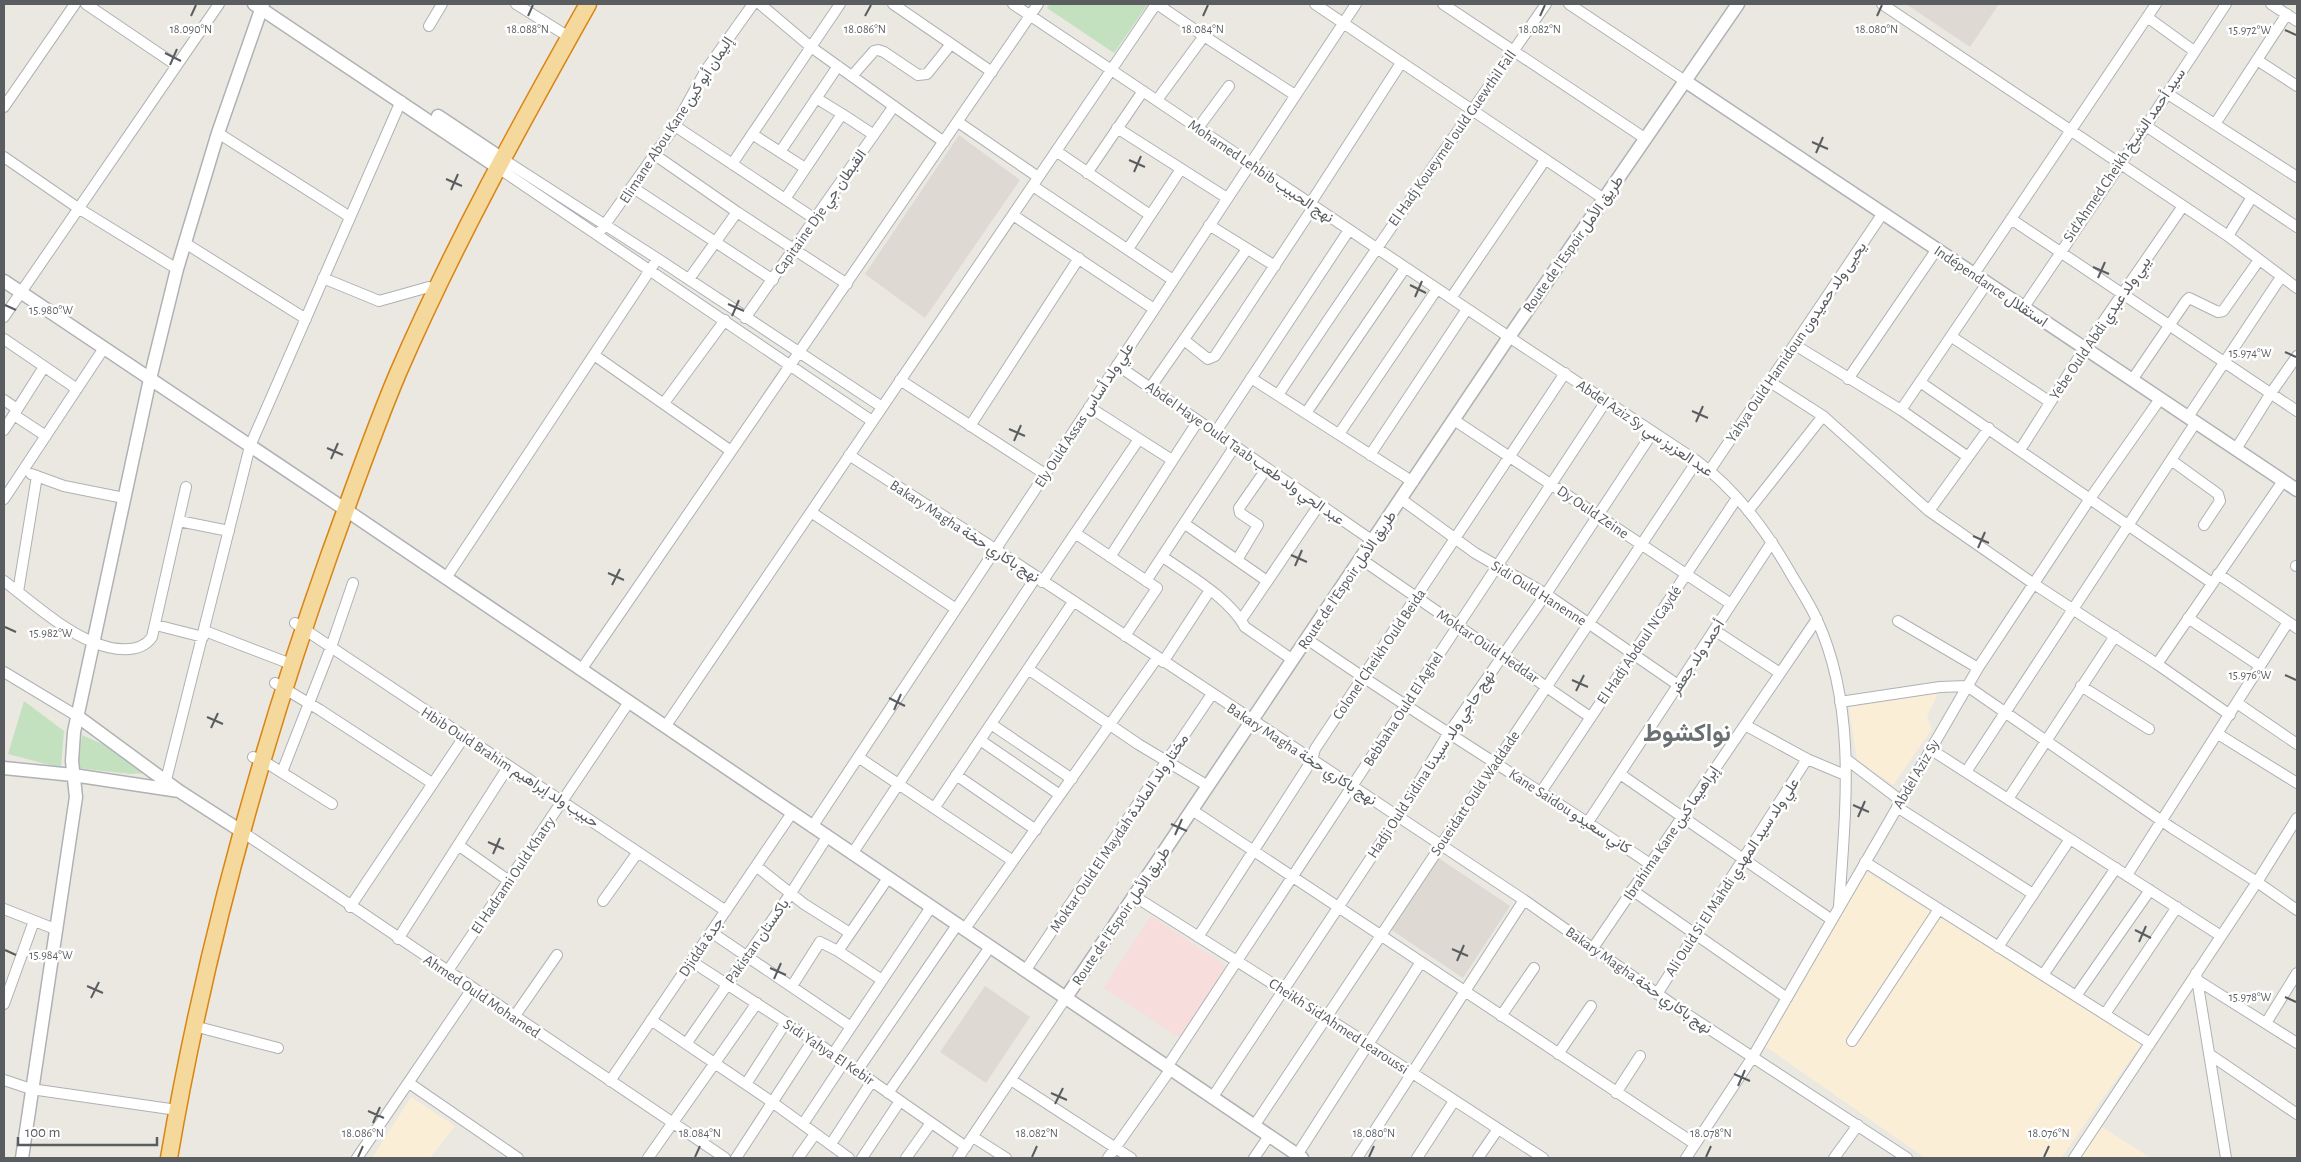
<svg xmlns="http://www.w3.org/2000/svg" width="2301" height="1162" font-family="'Alegreya Sans',Vazirmatn,sans-serif">
<style>
.commercial{fill:#faeed7}
.education{fill:#ded9d2}
.medical{fill:#f8dddd}
.green{fill:#c3e1bf}
.lines{fill:none;stroke-linecap:round;stroke-linejoin:round}
.minor-casing{stroke:#aeb2b5;stroke-width:12}
.tertiary-casing{stroke:#aeb2b5;stroke-width:15}
.trunk-casing{stroke:#d98513;stroke-width:19}
.minor{stroke:#fff;stroke-width:10}
.tertiary{stroke:#fff;stroke-width:12}
.trunk{stroke:#f5d89c;stroke-width:16}
.ticks{fill:none;stroke:#595d60;stroke-width:2}
.labels{text-anchor:middle;stroke-width:5;stroke-linejoin:round;paint-order:stroke}
.street-label{font-size:15px;fill:#595d60;stroke:#fff}
.town-label{font-size:25px;font-weight:bold;fill:#6a6f72;stroke:#fff}
.ticks-label{font-size:12px;text-anchor:middle;fill:#595d60;stroke:#fff;stroke-width:5;stroke-linejoin:round;paint-order:stroke}
</style>
<rect width="100%" height="100%" fill="#ebe8e1"/>
<path class="commercial" d="M1938,693L1927,717L1932,729L1893,785L1857,760L1849,707Z
M1867,872L2142,1043L2061,1158H1925L1762,1044Z
M411,1097L455,1126L430,1158H372Z
M2100,1126L2151,1158H2078Z"/>
<path class="education" d="M1906,4H1999L1970,47Z
M959,135L1020,180L925,318L865,274Z
M1437,857L1510,906L1463,978L1390,929Z
M985,986L1030,1017L986,1083L940,1052Z"/>
<path class="medical" d="M1151,916L1227,967L1180,1038L1104,988Z"/>
<path class="green" d="M1050,4H1148L1114,53L1047,8Z
M24,701L64,731L61,768L8,754Z
M82,735L129,756L148,773L130,774L78,768Z"/>
<g class="lines">
<g class="minor-casing">
<path id="minor" d="M86,4L176,65
M516,4L569,37
M760,4L811,47L944,142
M893,4L992,72
M1013,4L1509,337L1697,461C1734,488 1764,528 1787,567C1797,585 1809,602 1817,620C1858,709 1845,813 1839,907
M1157,4L1204,36L1295,95
M1315,4L1604,199
M1443,4L1646,139
M1569,4L1685,81
M1882,4L2228,236L2297,288
M2271,4L2297,21
M2147,17L2194,51
M429,26L442,4
M2257,60L2297,86
M852,76L874,51L878,50L884,52L918,75L927,74L951,44
M2168,94L2297,177
M816,98L842,114
M1157,100L1204,36
M4,107L75,4
M958,122L1038,177
M2215,124L2287,14
M675,126L815,219
M2146,126L2297,227
M1117,128L1227,198
M1198,128L1229,86
M218,133L350,217
M752,134L805,168
M1056,151L1150,215
M780,152L838,66
M655,155L737,212L847,284
M4,157L78,208L177,269
M501,158L658,259L882,407
M732,164L840,4
M497,167L872,421
M1087,173L1143,91
M1033,186L1173,280
M632,187L773,280
M785,199L842,114L874,135
M1310,204L1401,63
M1013,215L1154,309
M2011,219L2297,411
M1209,225L1275,266
M601,230L675,126L706,70L753,4
M2228,236L2252,197
M185,243L306,319
M1128,249L1181,169
M1974,274L2156,4
M323,278L379,301L429,287
M689,279L737,212
M1451,298L1545,160
M2024,307L2146,126L2226,4
M4,317L219,4
M745,318L894,106
M1952,337L2050,402
M4,339L77,389
M1184,340L1208,359L1215,356L1314,206
M1795,345L1901,410L1968,457
M594,355L731,451
M1117,365L1373,541
M1251,378L1413,482
M1848,379L1937,249
M900,380L1045,474
M2132,380L2186,301L2189,298L2218,312L2223,311L2259,260
M1770,382L1823,416L1929,511L2034,584L2157,664L2230,715
M1920,382L2212,583
M1150,388L1247,249
M1278,395C1365,263 1456,134 1546,4
M4,400L17,409
M664,403L725,320
M1089,407L1172,460
M1901,410L1987,283
M1306,413L1405,268
M14,415L46,436
M2188,417L2281,277
M1454,420L1731,604
M970,426L1079,258
M4,430L44,367
M1215,433L1349,230
M1339,434L1437,289
M2236,449L2271,393L2297,356
M2020,450L2085,348L2183,206
M849,455L995,549L1524,900L1682,1011L1907,1158
M1370,455L1467,309
M2171,460L2218,494L2220,501L2204,525
M1710,470L1883,213
M31,474L64,486L124,498
M4,499L104,348
M1401,499L1475,553L1546,594L1678,685
M1748,511L1823,416
M1929,511L1989,428
M811,512L956,609
M179,521L229,531
M1185,524L1267,581
M1075,533L1157,588L1125,636
M1110,557L1198,421
M1163,557C1190,576 1229,598 1245,627L1293,660
M1361,559L1590,717
M1237,560L1258,525L1240,513L1239,508L1267,468
M2296,566H2297
M2218,574L2297,628
M446,578L654,264
M4,581C29,600 64,631 93,642C111,650 140,655 152,637L186,487
M1146,581L1235,446
M1042,582L1139,439
M18,592L37,476
M2188,618L2260,666
M1241,620L1319,505
M1898,621L1978,668
M295,623L726,911
M156,625L203,637
M1714,630L1780,673
M205,631L291,664
M1307,639C1419,717 1536,787 1650,864
M1163,662L1210,590
M2157,664L2283,481
M1028,669L1138,744L1208,786
M581,670L1038,4
M4,672L77,716
M275,683L320,710L432,783
M2081,686L2149,729
M1840,702L1940,687L1967,686L2172,828L2257,882L2297,910
M2237,703L2297,744
M991,724L1072,779
M1745,725L1807,759L1845,775
M665,727L1156,4
M2218,734L2297,783
M980,740L1060,795
M1930,749L2221,936
M253,757L262,760L332,804
M858,757L1013,861
M1846,759L1900,800
M282,772L331,647L353,583
M1966,772L2196,422
M1620,774L1832,920
M956,775L1036,830
M166,780L250,446L401,101
M1541,792L1737,498
M2008,799L2115,636
M935,807L1073,602
M1897,807L2033,894
M1192,810L1695,1144
M1588,822L1772,542
M812,827L1356,4
M241,831L725,1158
M458,845L509,881
M852,854L1036,577
M1865,862L2150,1043
M756,866L804,904L850,933
M2127,875L2288,622
M1632,890L1787,998
M1134,896L1368,1044L1543,1158
M603,901L638,852
M350,907L464,737
M4,909L55,929
M964,930L1157,658
M711,932L851,1027
M1198,937L1312,760L1315,749L1565,373
M398,939L508,767
M1998,947L2070,839
M1593,948L1817,619
M838,951L888,878
M691,961L813,1040L966,1147
M1025,971L1212,694
M447,972L629,702
M2196,973L2226,1158
M2043,975L2116,868
M2197,980L2297,1043
M792,986L820,942L838,951L882,980
M1657,994L1807,759
M2076,996L2150,890
M4,1004L34,921
M2105,1014L2177,907
M1501,1016L1534,968
M514,1017L557,955
M651,1020L772,1102L849,1158
M2266,1023L2297,973
M194,1026L278,1048
M1852,1041L1939,909
M686,1044L791,893L827,837
M833,1054L931,907
M1558,1054L1591,1006
M2209,1054L2297,1114
M1167,1067L1606,401
M857,1071L957,925
M4,1080L31,1089L177,1110
M1011,1080L1131,1158
M610,1081L792,813
M409,1083L518,1158
M746,1084L786,1022
M888,1093L990,947
M1616,1093L1640,1056
M1212,1098L1398,817L1448,734L1546,594L1653,432
M803,1124L844,1062
M1254,1126L1697,461
M973,1137L1006,1158
M831,1144L872,1081
M1297,1155L1421,962
M357,1158L472,989
M648,1158L757,1003
M736,1158L813,1040
M798,1158L815,1134
M862,1158L900,1101
M906,1158L931,1123
M958,1158L1065,999
M1108,1158L1170,1070
M1254,1158L1269,1136
M1357,1158L1524,900
M1417,1158L1454,1101
M1478,1158L1498,1129
M1686,1158L1752,1058L1978,668L2089,500L2160,399
M1834,1158L1858,1125
M2074,1158L2257,882L2297,818"/>
</g>
<g class="tertiary-casing">
<path id="tertiary" d="M254,4L497,167
M1685,81L2297,490
M438,116L501,158
M4,281L346,510L1302,1158
M77,716L179,791L241,831
M4,768L73,775L179,791
M1065,999L1509,337L1738,4
M22,1158L76,797L72,761L74,732L150,379L177,269L218,133L263,4"/>
</g>
<g class="trunk-casing">
<path id="trunk" d="M169,1158C204,952 260,750 330,553C352,493 373,432 398,373C453,246 520,125 588,4"/>
</g>
<use href="#minor" class="minor"/>
<use href="#tertiary" class="tertiary"/>
<use href="#trunk" class="trunk"/>
</g>
<path class="ticks" d="M191,16L196,5M528,16L533,5M865,16L871,5M1203,16L1208,5M1540,16L1545,5M1877,16L1882,5M2285,30L2296,35M165,53L181,61M170,65L177,49M1812,142L1828,149M1816,153L1823,137M1129,160L1145,167M1134,172L1141,156M446,179L462,186M451,190L458,174M2093,267L2109,274M2098,278L2105,262M1410,285L1426,293M1415,297L1422,281M728,304L744,311M5,305L16,310M732,316L739,300M2285,352L2296,357M1692,411L1708,418M1696,422L1703,406M1009,429L1025,436M1014,441L1021,425M327,448L343,455M331,459L338,443M1973,536L1989,543M1978,548L1985,532M1291,555L1307,562M1295,566L1302,550M608,573L624,580M612,585L620,569M5,627L16,632M2285,675L2296,680M1572,680L1588,687M1576,691L1584,675M889,698L905,706M894,710L901,694M207,717L223,724M211,728L218,713M1853,805L1869,812M1858,817L1865,801M1171,824L1187,831M1175,835L1182,819M488,842L504,849M493,854L500,838M2135,930L2151,938M2139,942L2146,926M1452,949L1468,956M5,950L16,955M1457,961L1464,945M770,968L786,975M774,979L781,963M87,986L103,993M2285,997L2296,1002M91,998L99,982M1734,1074L1750,1081M1738,1086L1745,1070M1051,1093L1067,1100M1055,1104L1063,1088M368,1111L384,1118M373,1123L380,1107M358,1157L363,1146M695,1157L700,1146M1032,1157L1037,1146M1369,1157L1374,1146M1706,1157L1711,1146M2044,1157L2049,1146"/>
<g class="labels">
<g class="street-label">
<text transform="translate(676 120) rotate(-57)" y="5">Elimane Abou Kane إليمان أبو كين</text>
<text transform="translate(1452 138) rotate(-55)" y="5">El Hadj Koueymel ould Guewthil Fall</text>
<text transform="translate(2124 155) rotate(-56)" y="5">Sid'Ahmed Cheikh سيد أحمد الشيخ</text>
<text transform="translate(1261 171) rotate(34)" y="5">Mohamed Lehbib نهج الحبيب</text>
<text transform="translate(820 212) rotate(-55)" y="5">Capitaine Dje القبطان جي</text>
<text transform="translate(1573 244) rotate(-55)" y="5">Route de l’Espoir طريق الأمل</text>
<text transform="translate(1991 286) rotate(34)" y="5">Indépendance استقلال</text>
<text transform="translate(2100 328) rotate(-56)" y="5">Yebe Ould Abdi يبي ولد عبدي</text>
<text transform="translate(1796 342) rotate(-56)" y="5">Yahya Ould Hamidoun يحيى ولد حميدون</text>
<text transform="translate(1084 415) rotate(-57)" y="5">Ely Ould Assas علي ولد أساس</text>
<text transform="translate(1645 428) rotate(34)" y="5">Abdel Aziz Sy عبد العزيز سي</text>
<text transform="translate(1245 453) rotate(35)" y="5">Abdel Haye Ould Taab عبد الحي ولد طعب</text>
<text transform="translate(1593 512) rotate(34)" y="5">Dy Ould Zeine</text>
<text transform="translate(965 531) rotate(33)" y="5">Bakary Magha نهج باكاري حخة</text>
<text transform="translate(1347 580) rotate(-56)" y="5">Route de l’Espoir طريق الأمل</text>
<text transform="translate(1539 593) rotate(32)" y="5">Sidi Ould Hanenne</text>
<text transform="translate(1639 645) rotate(-56)" y="5">El Hadj Abdoul N'Gaydé</text>
<text transform="translate(1488 646) rotate(34)" y="5">Moktar Ould Heddar</text>
<text transform="translate(1379 654) rotate(-56)" y="5">Colonel Cheikh Ould Beida</text>
<text transform="translate(1697 657) rotate(-57)" y="5">أحمد ولد جعفر</text>
<text transform="translate(1403 709) rotate(-57)" y="5">Bebbaha Ould El Aghel</text>
<text transform="translate(1302 754) rotate(33)" y="5">Bakary Magha نهج باكاري حخة</text>
<text transform="translate(1431 764) rotate(-57)" y="5">Hadji Ould Sidina نهج حاجي ولد سيدنا</text>
<text transform="translate(510 767) rotate(33)" y="5">Hbib Ould Brahim حبيب ولد إبراهيم</text>
<text transform="translate(1916 774) rotate(-60)" y="5">Abdel Aziz Sy</text>
<text transform="translate(1475 793) rotate(-56)" y="5">Soueidatt Ould Waddade</text>
<text transform="translate(1570 811) rotate(33)" y="5">Kane Saidou كاني سعيدو</text>
<text transform="translate(1119 833) rotate(-56)" y="5">Moktar Ould El Maydah مختار ولد المائدة</text>
<text transform="translate(1671 833) rotate(-56)" y="5">Ibrahima Kane إبراهيما كين</text>
<text transform="translate(513 875) rotate(-56)" y="5">El Hadrami Ould Khatry</text>
<text transform="translate(1732 877) rotate(-57)" y="5">Ali Ould Si El Mahdi علي ولد سيد المهدي</text>
<text transform="translate(1121 916) rotate(-56)" y="5">Route de l’Espoir طريق الأمل</text>
<text transform="translate(757 941) rotate(-55)" y="5">Pakistan باكستان</text>
<text transform="translate(701 947) rotate(-56)" y="5">Djidda جدة</text>
<text transform="translate(1639 980) rotate(35)" y="5">Bakary Magha نهج باكاري حخة</text>
<text transform="translate(482 996) rotate(34)" y="5">Ahmed Ould Mohamed</text>
<text transform="translate(1339 1026) rotate(33)" y="5">Cheikh Sid'Ahmed Learoussi</text>
<text transform="translate(829 1052) rotate(34)" y="5">Sidi Yahya El Kebir</text>
</g>
<g class="town-label">
<text x="1687" y="741">نواكشوط</text>
</g>
</g>
<g class="ticks-label">
<text x="191" y="33">18.090°N</text>
<text x="528" y="33">18.088°N</text>
<text x="865" y="33">18.086°N</text>
<text x="1203" y="33">18.084°N</text>
<text x="1540" y="33">18.082°N</text>
<text x="1877" y="33">18.080°N</text>
<text x="2250" y="34">15.972°W</text>
<text x="51" y="314">15.980°W</text>
<text x="2250" y="357">15.974°W</text>
<text x="51" y="637">15.982°W</text>
<text x="2250" y="679">15.976°W</text>
<text x="51" y="959">15.984°W</text>
<text x="2250" y="1001">15.978°W</text>
<text x="363" y="1137">18.086°N</text>
<text x="700" y="1137">18.084°N</text>
<text x="1037" y="1137">18.082°N</text>
<text x="1374" y="1137">18.080°N</text>
<text x="1711" y="1137">18.078°N</text>
<text x="2049" y="1137">18.076°N</text>
</g>
<rect width="2301" height="1162" fill="none" stroke="#595d60" stroke-width="10"/>
<path d="M18 1137v8h139v-8" fill="none" stroke="#595d60" stroke-width="2.5"/>
<text x="25" y="1137" font-size="15" fill="#595d60" stroke="#ffffff" stroke-width="4" paint-order="stroke">100 m</text>
</svg>
